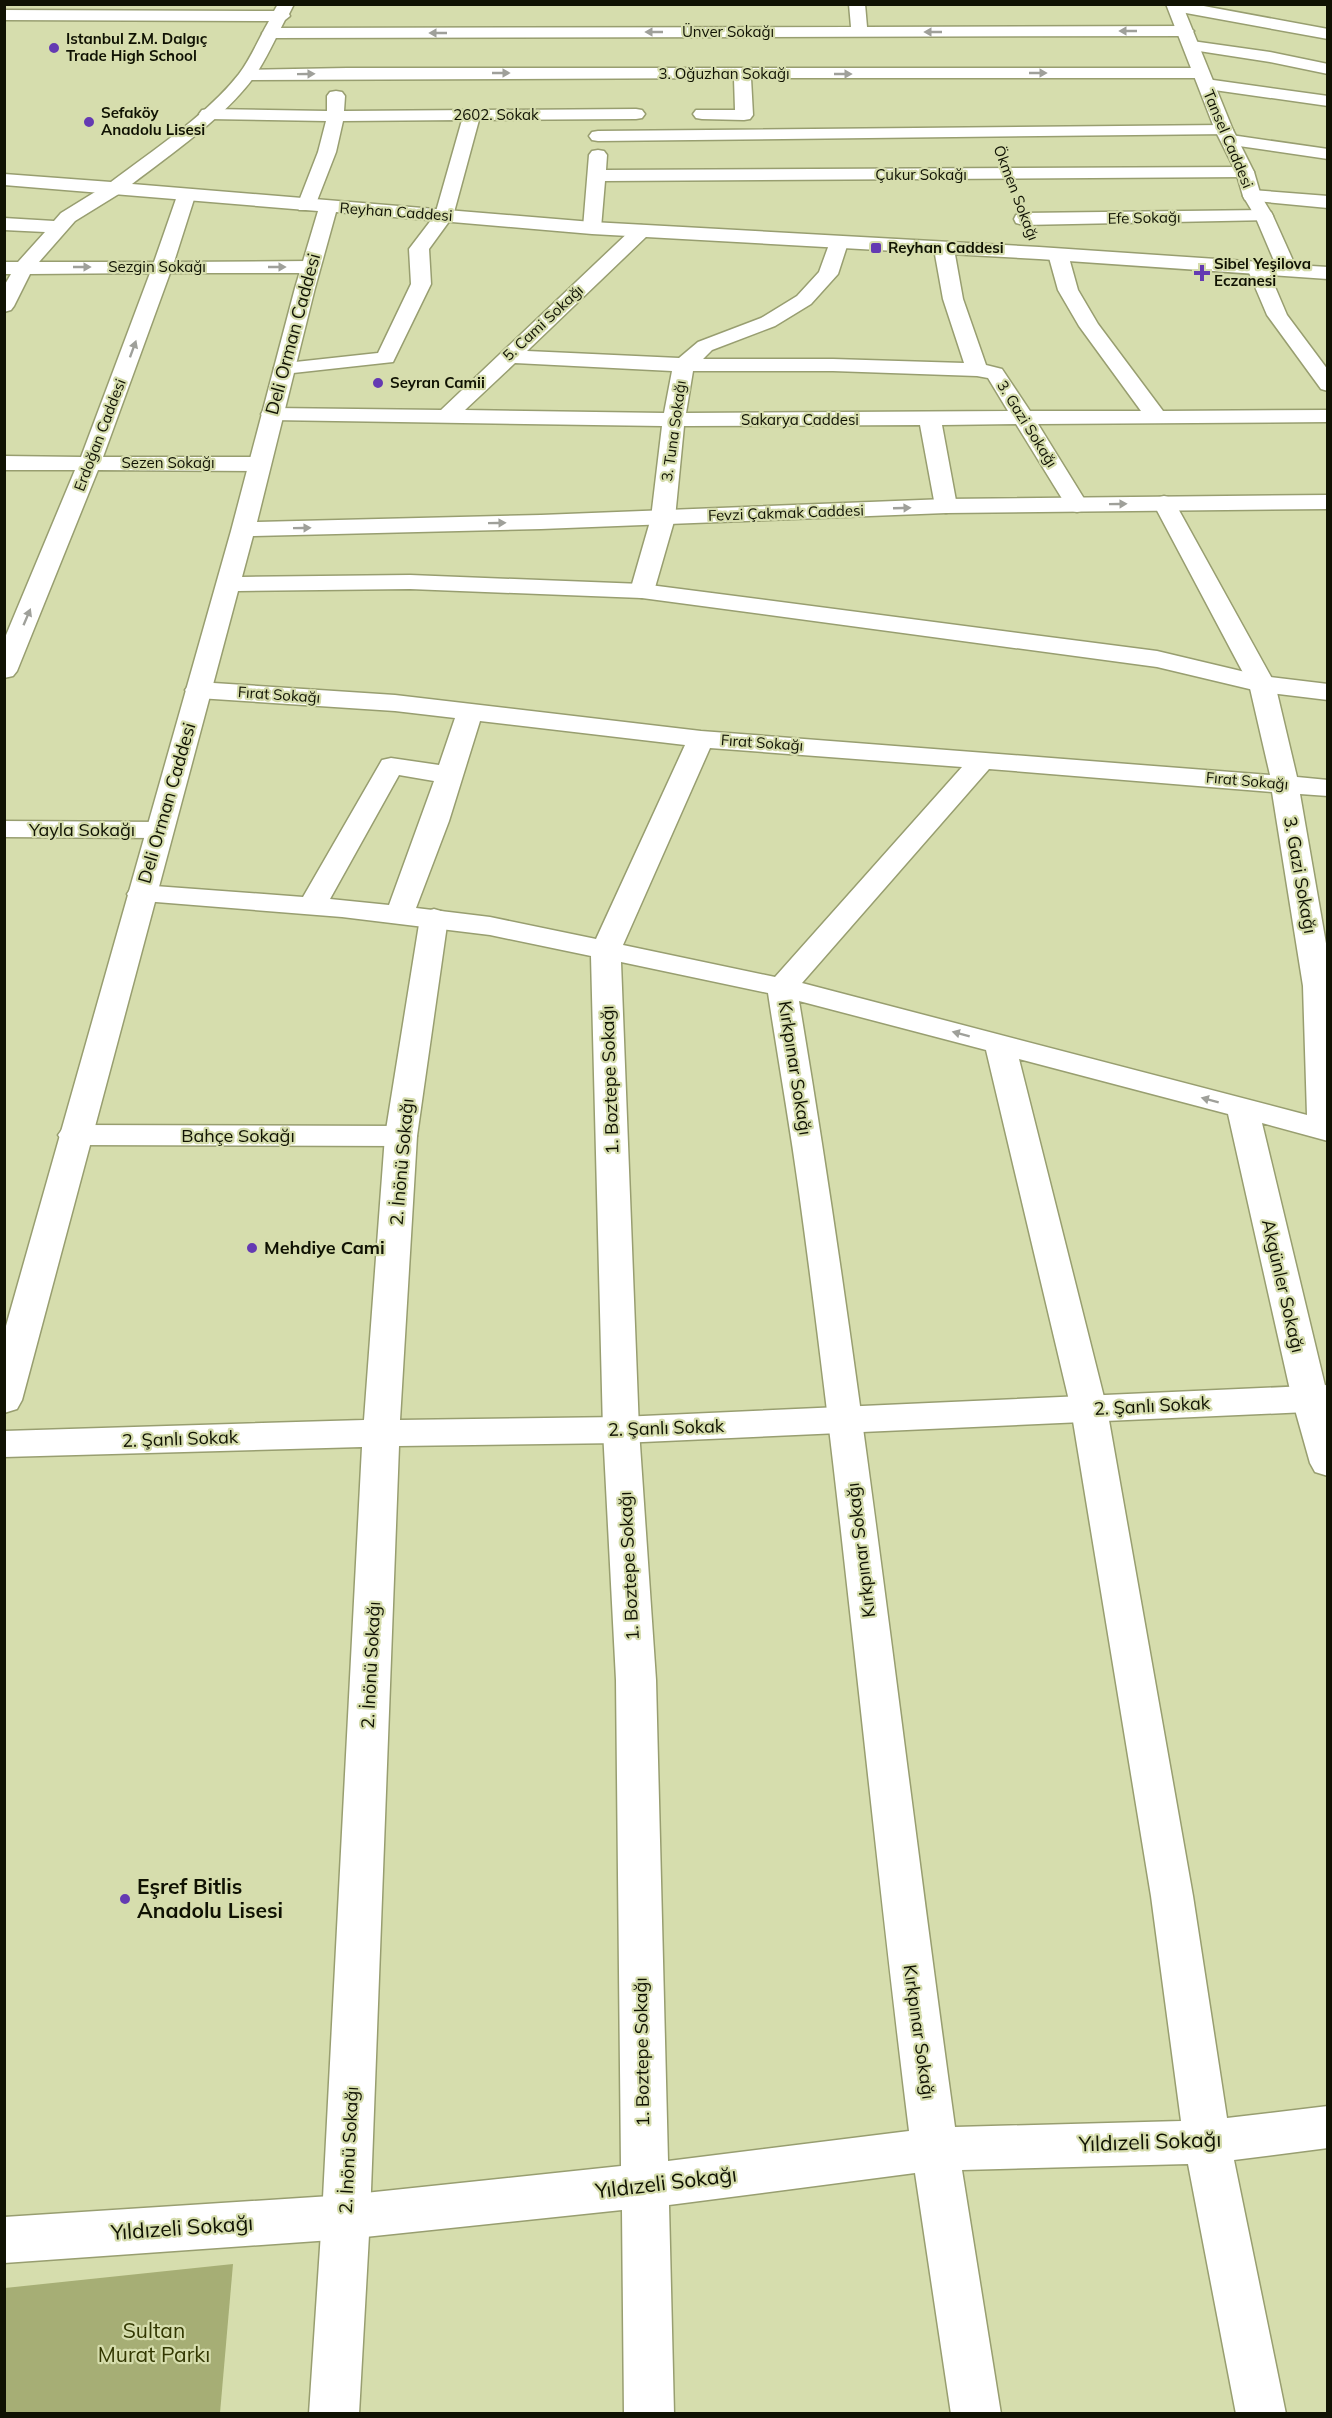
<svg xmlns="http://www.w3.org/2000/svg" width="1332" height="2418" font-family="Mulish,sans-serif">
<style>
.green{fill:#a6ae75}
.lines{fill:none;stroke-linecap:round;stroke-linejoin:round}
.minor-casing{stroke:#989e70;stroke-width:3}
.tertiary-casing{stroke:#989e70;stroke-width:3}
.minor{fill:#fff;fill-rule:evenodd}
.tertiary{fill:#fff;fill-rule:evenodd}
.oneway{fill:#9fa09a}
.poi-dot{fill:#643ab2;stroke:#d6ddad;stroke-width:2}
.labels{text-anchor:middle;stroke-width:4.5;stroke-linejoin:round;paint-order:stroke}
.far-street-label{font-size:15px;fill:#101203;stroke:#d6ddad}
.far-poi-label{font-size:15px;font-weight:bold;fill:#101203;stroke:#d6ddad;text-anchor:start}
.street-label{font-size:18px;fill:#101203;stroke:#d6ddad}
.poi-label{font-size:18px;font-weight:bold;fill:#101203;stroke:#d6ddad;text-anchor:start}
.near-poi-label{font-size:21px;font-weight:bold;fill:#101203;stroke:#d6ddad;text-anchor:start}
.near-street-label{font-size:21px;fill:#101203;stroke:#d6ddad}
.near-park-label{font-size:21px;fill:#323701;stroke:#d6ddad}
</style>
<rect width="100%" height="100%" fill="#d6ddad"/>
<path class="green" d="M233,2264L220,2413H5V2288Z"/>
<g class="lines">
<g class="minor-casing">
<path id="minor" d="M849,4H865L867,27L1186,26L1194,31L1186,36L270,38L262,33L270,28L851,27Z
M1168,4H1193L1328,29V39L1175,11L1169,9Z
M1192,41L1270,52L1328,64V74L1270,62L1186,49L1184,46L1186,43Z
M347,68H1201L1209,73L1201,78H751L753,115L750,119L744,120L702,119L696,118L693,114L696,110H735L734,78L247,80L239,75L247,70Z
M1206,79L1328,96V106L1200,88L1198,84L1200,80Z
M336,91L342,92L345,96L344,111L636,109L642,110L645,114L642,118L636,119L479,120L453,216L429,249L431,284L393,362L284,374L277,372L274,368L277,364L378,353L411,284L409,249L435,215L462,120L343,121L336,152L315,206L313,210H299L297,206L318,152L326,121L208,119L202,118L199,114L202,110L208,109L327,111V96L330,92Z
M1224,125L1230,126L1233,130L1230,134L598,141L592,140L589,136L592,132L598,131Z
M1231,135L1328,149V159L1225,144L1222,140L1225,136Z
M598,150L604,151L607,155L606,170L1245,167L1251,168L1254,172L1251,176L1245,177L605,181L601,228L599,232H585L583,228L589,155L592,151Z
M115,182L122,184L124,188L122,192L75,221L39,262H154L177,196L179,192H193L195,196L174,262L309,261L316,263L319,267L316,271L309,273H170L103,457H259L267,459L270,464L267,469L259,471L98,470L17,671L13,676L4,678V640L75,470H4V456L81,457L150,273L30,274L14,306L11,310L4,312V286L11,274H4V262H18L45,232L4,230V218L54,221L61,213L108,184Z
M1252,190L1328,196V208L1245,200L1243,196L1245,192Z
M1264,210L1271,212L1273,216L1271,220L1023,225L1016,223L1014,219L1016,215L1023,213Z
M641,225L648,227L651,231L648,235L527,351L679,358L698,342L761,318L797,296L819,272L831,239H845L848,243L838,274L811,304L775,326L712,350L703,359H833L964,363L943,299L934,249L937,245H951L954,249L963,299L986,365L1002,369L1030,411H1141L1079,326L1058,290L1048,254L1051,250H1065L1068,254L1078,290L1098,324L1163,411L1328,410V422L1038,424L1088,505L1085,510L1077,512L1069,510L1016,424L942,425L957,506L954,511L946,513L938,511L935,506L920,425L684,426L675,518L654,591L651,596L642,598L633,596L630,591L651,518L662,426L272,420L264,419L261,414L264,409L272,408L441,410L634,227ZM515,363L672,371L664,413L465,410ZM693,371H833L977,376L988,378L1008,411L686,413Z
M1257,262L1264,264L1267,268L1287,315L1328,370V391L1321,389L1267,315L1247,268L1250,264Z
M1164,496L1172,498L1175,503L1275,684L1297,777L1328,780V796L1300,794L1328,955V1141L1262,1123L1328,1398V1476L1315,1472L1310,1463L1292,1399L1228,1114L1019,1059L1107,1409L1193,1896L1227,2118L1328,2106V2148L1234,2160L1286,2414H1236L1188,2164L962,2170L1001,2414H951L915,2173L669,2205L674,2414H624L622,2210L346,2239L4,2263V2217L346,2195L621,2166L616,1680L603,1430L591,956L490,935L342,917L131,900L127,894L131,888L141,885L303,897L382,760L391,758L439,765L455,718L395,711L198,698L189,695L185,690L189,685L198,682L395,695L701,731L1270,775L1249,684L1153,503L1156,498ZM480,721L685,745L596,939L490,917L416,908L449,821ZM710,748L962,767L775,977L623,945ZM989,769L1272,792L1303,986L1307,1115L802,983ZM399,775L434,781L389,905L330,899ZM621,962L768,993C778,1059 790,1126 799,1192C842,1504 870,1818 909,2131L668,2161L656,1680L639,1430ZM799,1001L986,1050L1071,1409L1151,1896L1181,2121L955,2127C903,1752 862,1375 799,1001Z
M4,821L159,822L169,824L173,830L169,836L159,838L4,837Z
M74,1125L401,1126L412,1129L417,1136L412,1143L401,1146L74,1145L63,1142L58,1135L63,1128Z"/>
</g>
<g class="tertiary-casing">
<path id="tertiary" d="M278,4H294L289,14L290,16L285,20C275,39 266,60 254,77C225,117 171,154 132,184L592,222L1039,247L1275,263L1255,216L1243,196L1236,172L1215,130L1166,4H1182L1233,130L1254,172L1261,196L1273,216L1295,265L1328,267V279L1039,259L592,234L336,212L315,288L257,522L541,515L946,499L1328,495V509L946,513L541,529L253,536L242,577L410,575L642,584L1157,651L1262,676L1328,684V700L1262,692L1157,667L642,598L410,589L238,591L22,1400L17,1409L4,1413V1333L231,531L295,288L318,211L4,185V174L111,182C153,150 206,116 239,74C251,58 259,38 269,21L4,20V10L274,11Z
M434,909L444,912L448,918L417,1136L400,1420L621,1417L1328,1385V1411L621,1443L399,1446L370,2217L359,2414H309L322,2217L362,1447L4,1457V1431L364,1420L385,1136L420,918L424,912Z"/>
</g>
<use href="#minor" class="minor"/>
<use href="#tertiary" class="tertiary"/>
</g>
<defs><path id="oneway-solid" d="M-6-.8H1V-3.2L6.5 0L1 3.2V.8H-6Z" transform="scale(1.5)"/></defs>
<g class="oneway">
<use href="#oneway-solid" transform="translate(1128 31) rotate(180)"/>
<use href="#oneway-solid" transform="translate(654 32) rotate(180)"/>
<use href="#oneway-solid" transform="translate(933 32) rotate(180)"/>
<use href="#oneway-solid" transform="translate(438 33) rotate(180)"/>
<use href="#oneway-solid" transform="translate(501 73)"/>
<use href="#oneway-solid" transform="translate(1038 73)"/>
<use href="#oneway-solid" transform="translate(306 74) rotate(-1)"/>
<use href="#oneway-solid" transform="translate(843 74)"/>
<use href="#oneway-solid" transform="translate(82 267)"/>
<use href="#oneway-solid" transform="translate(277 267)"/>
<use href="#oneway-solid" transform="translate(133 349) rotate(-70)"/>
<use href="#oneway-solid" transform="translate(1118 504) rotate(-1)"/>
<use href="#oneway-solid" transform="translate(902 508) rotate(-2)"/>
<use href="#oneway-solid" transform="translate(497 523) rotate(-1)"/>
<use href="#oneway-solid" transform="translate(302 528) rotate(-1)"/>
<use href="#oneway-solid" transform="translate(27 617) rotate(-67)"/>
<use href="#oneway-solid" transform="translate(961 1034) rotate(-165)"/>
<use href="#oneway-solid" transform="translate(1210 1100) rotate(-165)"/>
</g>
<g class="poi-dot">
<circle cx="54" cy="48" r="6"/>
<circle cx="89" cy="122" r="6"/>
<rect x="870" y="242" width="12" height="12" rx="3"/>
<path d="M1199 264h6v6h6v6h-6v6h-6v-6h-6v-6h6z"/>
<circle cx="378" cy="383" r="6"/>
<circle cx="252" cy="1248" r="6"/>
<circle cx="125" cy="1899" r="6"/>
</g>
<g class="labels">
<g class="far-street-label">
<text x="728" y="37">Ünver Sokağı</text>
<text x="724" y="79">3. Oğuzhan Sokağı</text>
<text x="496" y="120">2602. Sokak</text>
<text transform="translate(1228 139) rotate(67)" y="5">Tansel Caddesi</text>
<text x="921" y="180">Çukur Sokağı</text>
<text transform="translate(1016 193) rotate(69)" y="5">Ökmen Sokağı</text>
<text transform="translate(396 212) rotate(4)" y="5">Reyhan Caddesi</text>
<text transform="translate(1144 218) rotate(-1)" y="5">Efe Sokağı</text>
<text x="157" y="272">Sezgin Sokağı</text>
<text transform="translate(543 323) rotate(-43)" y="5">5. Cami Sokağı</text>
<text x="800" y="425">Sakarya Caddesi</text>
<text transform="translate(1027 424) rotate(58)" y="5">3. Gazi Sokağı</text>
<text transform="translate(674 431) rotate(-82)" y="5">3. Tuna Sokağı</text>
<text transform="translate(100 435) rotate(-69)" y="5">Erdoğan Caddesi</text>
<text x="168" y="468">Sezen Sokağı</text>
<text transform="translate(786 513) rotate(-2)" y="5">Fevzi Çakmak Caddesi</text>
<text transform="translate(279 695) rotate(4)" y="5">Fırat Sokağı</text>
<text transform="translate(762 743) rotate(4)" y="5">Fırat Sokağı</text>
<text transform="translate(1247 781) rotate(5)" y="5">Fırat Sokağı</text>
</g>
<g class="far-poi-label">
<text x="66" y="44">Istanbul Z.M. Dalgıç<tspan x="66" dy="17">Trade High School</tspan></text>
<text x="101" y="118">Sefaköy<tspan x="101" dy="17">Anadolu Lisesi</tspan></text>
<text x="888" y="253">Reyhan Caddesi</text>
<text x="1214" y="269">Sibel Yeşilova<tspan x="1214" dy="17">Eczanesi</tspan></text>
<text x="390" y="388">Seyran Camii</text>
</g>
<g class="street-label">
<text transform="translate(293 334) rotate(-75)" y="6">Deli Orman Caddesi</text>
<text transform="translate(167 803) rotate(-74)" y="6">Deli Orman Caddesi</text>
<text x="82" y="836">Yayla Sokağı</text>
<text transform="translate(1300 875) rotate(80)" y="6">3. Gazi Sokağı</text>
<text transform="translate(795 1068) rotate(81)" y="6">Kırkpınar Sokağı</text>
<text transform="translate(610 1080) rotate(-92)" y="6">1. Boztepe Sokağı</text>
<text x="238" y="1142">Bahçe Sokağı</text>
<text transform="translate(402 1162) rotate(-85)" y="6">2. İnönü Sokağı</text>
<text transform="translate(1283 1286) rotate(77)" y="6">Akgünler Sokağı</text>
<text transform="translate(1152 1406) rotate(-3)" y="6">2. Şanlı Sokak</text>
<text transform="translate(666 1428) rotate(-2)" y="6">2. Şanlı Sokak</text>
<text transform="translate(180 1439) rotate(-2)" y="6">2. Şanlı Sokak</text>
<text transform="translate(861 1550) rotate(-97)" y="6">Kırkpınar Sokağı</text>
<text transform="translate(629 1566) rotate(-93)" y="6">1. Boztepe Sokağı</text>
<text transform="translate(371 1665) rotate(-87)" y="6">2. İnönü Sokağı</text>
<text transform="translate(919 2032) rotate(82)" y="6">Kırkpınar Sokağı</text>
<text transform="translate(642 2052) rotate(-91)" y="6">1. Boztepe Sokağı</text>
<text transform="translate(349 2150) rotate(-87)" y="6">2. İnönü Sokağı</text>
</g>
<g class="poi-label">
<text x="264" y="1254">Mehdiye Cami</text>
</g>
<g class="near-poi-label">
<text x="137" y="1894">Eşref Bitlis<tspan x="137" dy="24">Anadolu Lisesi</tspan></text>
</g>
<g class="near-street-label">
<text transform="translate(1150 2142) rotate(-2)" y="7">Yıldızeli Sokağı</text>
<text transform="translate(666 2183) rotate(-7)" y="7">Yıldızeli Sokağı</text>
<text transform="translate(182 2228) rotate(-4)" y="7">Yıldızeli Sokağı</text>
</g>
<g class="near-park-label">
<text x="154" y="2338">Sultan<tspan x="154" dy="24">Murat Parkı</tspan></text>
</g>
</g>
<rect width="1332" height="2418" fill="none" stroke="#101203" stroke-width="12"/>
</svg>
